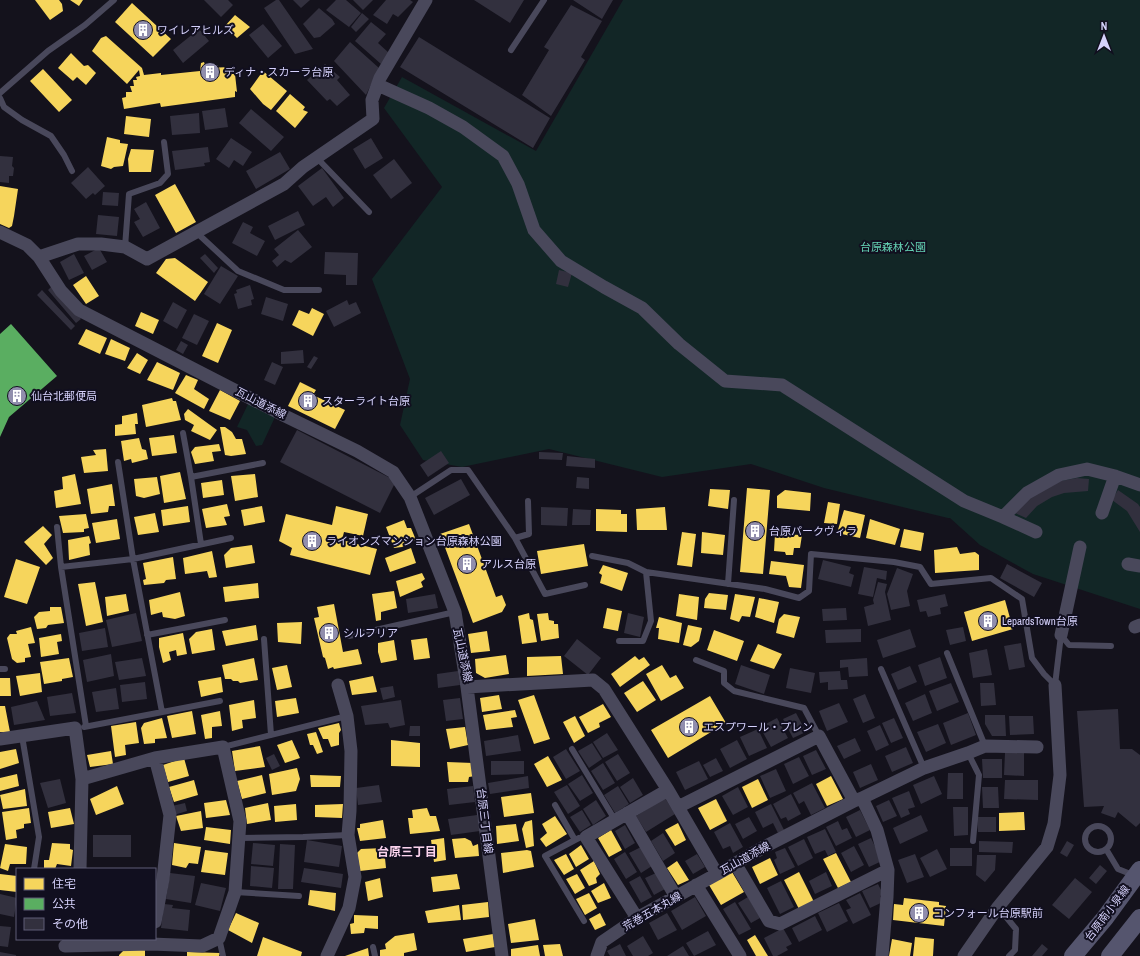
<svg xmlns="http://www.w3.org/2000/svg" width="1140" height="956" font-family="'Archivo Narrow','Noto Sans JP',sans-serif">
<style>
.green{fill:#122626}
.homes{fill:#f6d55c}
.public{fill:#5aae61}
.building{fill:#32303e}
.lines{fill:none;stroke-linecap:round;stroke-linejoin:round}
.lane{stroke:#49485b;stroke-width:6}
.street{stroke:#49485b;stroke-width:13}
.secondary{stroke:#55556e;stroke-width:18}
.labels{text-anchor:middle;stroke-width:4;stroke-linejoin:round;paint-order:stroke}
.poi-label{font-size:11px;fill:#d5d1fb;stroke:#110f1f;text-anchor:start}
.park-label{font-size:11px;fill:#65d3b5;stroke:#110f1f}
.street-label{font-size:11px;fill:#d5d1fb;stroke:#110f1f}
.neighbourhood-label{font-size:12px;font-weight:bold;fill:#fbd3ed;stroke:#110f1f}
</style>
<rect width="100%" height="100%" fill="#14121c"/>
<path class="green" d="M623,0H1140V609L1033,574L980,545L950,518H948L824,488L751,464L662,477L549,449L462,467L423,460L400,425L410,379L372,279L442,187L384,108L402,77L536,151Z
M249,402L275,417L262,445L256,446L247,430L237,427Z"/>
<path class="homes" d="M35,0H59L62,4L63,11L50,20Z
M70,0H83L79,6Z
M132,3L171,39L153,57L115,22Z
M235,15L250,27L237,38L225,26Z
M106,36L142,68L144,75L161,73V75L200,71L201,63L204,62L206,68L231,67L232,74H235L237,92L235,91V97L161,107L160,103L124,109L122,98L126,97V92H132L130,86H134L133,80H137L136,77L140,76L139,70L127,84L92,51L101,38Z
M71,53L84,66L88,65L96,73L86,85L77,77L73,81L58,68Z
M43,69L72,100L59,112L30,81Z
M263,71L287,91L271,110L263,104L250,89Z
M290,94L305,107L303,110L308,112L295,128L276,111Z
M126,116L151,119L149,137L124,134Z
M107,137L120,140V143L128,144L123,166L114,167L111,169L101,166Z
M131,149L154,150L151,172H129L128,159Z
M175,184L196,222L176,233L155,195Z
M0,186L18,189L14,216L12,226L9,228L0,224Z
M175,258L208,282L195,301L156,273L166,259Z
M86,276L99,296L86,304L73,285Z
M312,308L324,314L313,336L292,325L299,310L309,314Z
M141,312L159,320L153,334L135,326Z
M217,323L232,330L218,363L202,356Z
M86,329L107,338L100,354L78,344Z
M111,339L130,348L125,361L105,354Z
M137,353L148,360L140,374L127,368Z
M157,362L180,373L173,390L147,380Z
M186,375L198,380L194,389L209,399L204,409L175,393Z
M300,382L316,390L313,395L345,410L335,429L288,406Z
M220,390L240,401L230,420L209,411Z
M172,398L173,401H176L181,420L146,427L142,405Z
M188,409L217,430L210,440L191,431L194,425L185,420L184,414Z
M137,413L138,424H135L136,434L115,436V425L122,424V416Z
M220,427H225L232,432L236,439H242L246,454L231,456L225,455Z
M174,435L177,453L152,456L149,438Z
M139,438L142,449L146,450L148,459L132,463L131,459L124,461L121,441Z
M219,444L221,451L212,452L214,461L195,464L191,452L195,447Z
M106,449L108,471L84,473L81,457L96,455L93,450Z
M180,472L186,499L164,503L160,476Z
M75,474L81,504L56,508L54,491L63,489L62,477Z
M255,474L258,497L235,501L231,476Z
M157,477L160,494L144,498L136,496L134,479Z
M222,480L224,495L203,498L201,483Z
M112,484L115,506H109L108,512L91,514L87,489Z
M747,488L770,490L763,574L740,572Z
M710,489L730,490L728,509L708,506Z
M785,490L811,493L810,511L777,508V496Z
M828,502L840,504L837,524L824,523Z
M227,504L230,516L224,517L227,525L206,528L202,509Z
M188,506L190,522L163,526L161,510Z
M262,506L265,522L244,526L241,510Z
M336,506L368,514L363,536L344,532L342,540L377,549L370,575L290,555L292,548L279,541L286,514L332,525Z
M665,507L667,530H637L636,509Z
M596,509L621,510V514H627V532L596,531Z
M844,510L865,515L860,538L837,533Z
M155,513L159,532L138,535L134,517Z
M86,514L89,528L84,529V532L63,533L59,516Z
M117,519L120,539L96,543L92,523Z
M870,519L900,529L895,545L866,538Z
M404,520L407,528H411L416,540L402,547L394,548L386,527Z
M469,524L496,597L502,595L506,605L502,612L473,623L440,534Z
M43,526L52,535L44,544L53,558L46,565L24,542Z
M904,529L924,533L921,551L900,547Z
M682,532L696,534L692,567L677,565Z
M702,532L725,535L723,555L701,553Z
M775,534L802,535L800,548H794L793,555H786L785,552L774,551Z
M89,536L91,543L89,544L90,555L69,560L68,540Z
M584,544L588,566L541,574L537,551Z
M252,545L255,563L226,568L224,555L231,548Z
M957,547L960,554L975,552L979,555V570L935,573L934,550Z
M411,548L416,563L390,572L385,558Z
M212,551L217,577L209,578L207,571L185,574L183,558Z
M173,557L176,579L166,580L164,583L144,585L143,580L146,579L143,563Z
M16,559L40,567L27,604L4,597Z
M771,561L804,565L801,588L789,587L786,576L769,574Z
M603,565L628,573L622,591L600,583L602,575L599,573Z
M422,573L425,579L421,582L423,587L400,597L396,581Z
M95,582L103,622L86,626L78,584Z
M258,583L259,598L225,602L223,587Z
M394,591L397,608L381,612V620L376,621L372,594Z
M180,592L185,616L175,619L163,617L162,612L151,615L149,600Z
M709,593L728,595L726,610L704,608L705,599Z
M126,594L129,611L107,616L105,597Z
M679,594L699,597L697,620L676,616Z
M735,594L755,597L750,617L742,616L739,622L730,619Z
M759,598L779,602L774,623L755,617Z
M1005,600L1013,629L972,641L964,612Z
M334,604L343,652L358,649L362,664L334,669L333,667L328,669L325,658L323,657L314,618L319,617L317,607Z
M50,607H61L64,623L48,625L46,628L37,629L34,617L39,612L50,611Z
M607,608L622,611L618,631L603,628Z
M529,613L530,619L533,620L537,642L522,644L518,616Z
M548,613L549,620L554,621V624H558L559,638L541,641L537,614Z
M784,614L800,617L794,638L776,633L779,619Z
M659,617L682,623L679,643L658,639L659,628H656Z
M302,622L301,644L278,642L277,623Z
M256,625L258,640L226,646L222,631Z
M688,625L702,628L699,641L691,647L683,645Z
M31,627L35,643L28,644L31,657L25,658V662L17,663L12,659L7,638L10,634H17L16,631Z
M212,629L215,650L192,654L189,639L196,632Z
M714,630L744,641L737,661L707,650Z
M487,631L490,651L471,653L468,634Z
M183,633L187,654L177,656L176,650L169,652L171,660L163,663L159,647V638Z
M61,634L62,641L57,642L59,654L41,657L39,638Z
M427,638L430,658L414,660L411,640Z
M394,640L397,660L381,663L378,652V643Z
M758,644L782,654L774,669L750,661Z
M506,655L509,674L485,678L476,673L475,659Z
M561,656L563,674L527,676V657Z
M635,656L639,660L644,657L650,665L620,687L611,674Z
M69,658L73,677L62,679V681L44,684L40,662Z
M254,658L258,680L240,683L238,681H233L231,679H225L222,665Z
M287,665L292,687L277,690L272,668Z
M662,665L670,678L676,675L684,688L661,701L646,674Z
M40,673L42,692L20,696L16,676Z
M373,676L377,692L352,695L349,681Z
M221,677L223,692L201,697L198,681Z
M0,678H10L11,696H0Z
M643,681L656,700L637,712L624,693Z
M499,695L502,709L482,712L480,698Z
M534,695L550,739L534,744L518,700Z
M710,696L726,723L668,758L651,730Z
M296,698L299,713L277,717L275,701Z
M254,700L256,718L242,720L243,728L232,731L229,705Z
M603,704L611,717L599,723L600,727L588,733L579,717Z
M0,706H5L10,732H0Z
M515,710L517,717L511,718L513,727L486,730L483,715Z
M192,711L196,734L172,738L167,716Z
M220,711L222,726L212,727V738L205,739L201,715Z
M575,716L585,736L574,743L563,722Z
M162,718L167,738L155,739V743L144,744L141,728L144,723Z
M136,722L139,743L125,745L126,755L115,757L111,726Z
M339,723L341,730L339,733V745L331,747L328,739H323L318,728Z
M465,727L468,745L450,749L446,729Z
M316,732L323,752L317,754L313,745H310L307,734Z
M292,740L300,758L285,763L277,745Z
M391,740L420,743V767L391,766Z
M260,746L265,767L235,771L232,751Z
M16,749L19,763L0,769V752Z
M111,751L113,764L90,767L87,755Z
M548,756L562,780L547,787L534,764Z
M184,758L189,776L168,782L163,765Z
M447,762L473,763L475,776L469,777L468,782H449Z
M297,768L300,779L296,791L272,795L269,774Z
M17,774L19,786L0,791V778Z
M262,775L266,793L242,799L237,781Z
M310,775L341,776L340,787H311Z
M831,776L843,799L827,806L816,784Z
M758,779L768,800L752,808L742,787Z
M194,780L198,795L174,802L169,787Z
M117,786L124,804L96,815L90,799Z
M25,789L27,806L3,809L0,795Z
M531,793L534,813L504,817L501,797Z
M716,799L727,821L710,830L698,808Z
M226,800L230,815L206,818L204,803Z
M268,803L271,820L247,824L245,808Z
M296,804L297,820L275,822L274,806Z
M343,804L342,818L315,817V805Z
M29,808L31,823L24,824V828L16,830L17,838L6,840L2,812Z
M70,808L74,824L51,828L48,812Z
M427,808L430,816H436L440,831L410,834L408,818H413L412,810Z
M201,811L203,828L181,831L176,816Z
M1024,812L1025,830L999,831V813Z
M555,816L567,834L546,847L540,839L547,833L542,824Z
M383,820L386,838L360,841L357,828H360V824Z
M532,820L534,846L526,848L522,829L525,822Z
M678,823L686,840L675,846L665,830Z
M516,824L519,841L497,844L496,826Z
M206,827L231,830L230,844L204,840Z
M611,830L622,850L609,857L598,838Z
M444,838L446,860L434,862L431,840Z
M465,838L471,841L473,846L478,844L479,856L455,858L452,839Z
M52,843L70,844V849L73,850L71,866L57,864L55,869H44V860H49Z
M174,843L201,847L198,864L189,863L186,868L172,865Z
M5,844L27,847L26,864H10L8,871L0,868Z
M581,845L589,859L576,867L569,854Z
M384,848L386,868L360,871L357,853L361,849Z
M205,850L228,853L225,875L201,872Z
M527,850L531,851L534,867L503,873L501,853Z
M836,853L851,882L838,888L823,859Z
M566,854L574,869L564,875L554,860Z
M770,858L778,875L760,884L752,867Z
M594,861L600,874L596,878L597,883L589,886L580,870Z
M677,861L689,880L678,885L667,868Z
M732,872L744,892L721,905L709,885Z
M799,872L814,902L799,909L784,880Z
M0,874L17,876V892L0,890Z
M457,874L460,889L433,892L431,877Z
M577,874L585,888L575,894L566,879Z
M380,878L383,897L368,901L365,882Z
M604,883L611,898L598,903L591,891Z
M310,890L336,893L335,911L308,905Z
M589,893L597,908L585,915L576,899Z
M904,898L939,902V905L946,906L944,926L893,920L894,904L903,905Z
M488,902L489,917L463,920L462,905Z
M459,905L461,920L428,923L425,911Z
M236,913L259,923L252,943L228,930Z
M600,913L606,925L595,930L589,919Z
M354,915L378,916V929L365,928L364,933L351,934L350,924L354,923Z
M535,919L539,940L511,943L508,924Z
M414,933L417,950L404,953V956H380V950L386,949L385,944L395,936Z
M493,934L495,947L466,952L463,939Z
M755,935L768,956H756L747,940Z
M263,937L302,952L301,956H257Z
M915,937L934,939L933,956H913Z
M892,939L912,943L910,956H889Z
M560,944L563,956H545L543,945Z
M538,945L540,956H511V949Z
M145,948V956H119V955L124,950Z
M368,948L369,956H345Z
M187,952L220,953L219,956H187Z"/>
<path class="public" d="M11,324L57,376L9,417L0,437V334Z"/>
<path class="building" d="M204,0H228L233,5L221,17Z
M276,0H279L313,49L295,54L264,8Z
M293,0H310L301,8Z
M336,0H346L361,13L349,27L326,10Z
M353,0H373L363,10Z
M386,0H410L413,2L398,17L393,14L387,24L373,15Z
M474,0H524L510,23Z
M573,0H613L602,19Z
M571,5L602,21L581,57L585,60L551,116L522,95L549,50L544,47Z
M319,8L332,19L335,24L320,37L314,38L303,24Z
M362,13L369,19L356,32L351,27Z
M371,22L386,34L378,43L389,53L381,64L355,41Z
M263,24L282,46L268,58L249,35Z
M199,29L209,41L183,63L173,50Z
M419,37L550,118L533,148L400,67Z
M350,42L379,68L366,95L334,61Z
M325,64L340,77L337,80L350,95L337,106L330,99L327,101L307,80Z
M225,108L228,127L205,130L202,111Z
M251,109L284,137L271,151L239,123Z
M199,113L200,133L172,135L170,116Z
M231,138L252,152L243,166L234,160L229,168L216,159Z
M371,138L383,158L365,169L353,149Z
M208,147L210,162L204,163L205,166L175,170L172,151Z
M280,152L290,169L256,189L246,171Z
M0,156L13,157L12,166L14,168L13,176H9V183L0,182Z
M394,159L412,183L391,199L373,175Z
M88,167L105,186L95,195L93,193L86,199L71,183Z
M322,168L344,198L333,207L326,197L313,206L298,186Z
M103,192L119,193L118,206L102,205Z
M146,202L160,228L143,237L134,222L140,219L134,209Z
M298,211L305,225L275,240L268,226Z
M98,215L119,217L117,236L96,234Z
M243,222L253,227L250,233L265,241L257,256L232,243Z
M298,230L312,247L291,263L285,260L277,267L272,261L279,255L274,249Z
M99,248L107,262L92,270L84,256Z
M325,252L358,253L357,285H346V275L324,274Z
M74,254L84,273L69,280L60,262Z
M205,254L218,268L214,273L200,258Z
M221,266L238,276L220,304L204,294Z
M559,270L572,273L568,287L556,284Z
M53,285L81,319L76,323L48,290Z
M250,285L254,299L251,300L252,305L238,309L234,294L237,293L236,290Z
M42,290L75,326L71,330L37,295Z
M266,297L288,304L283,321L261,314Z
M347,300L349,305L356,302L361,313L334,327L326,311Z
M173,302L187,310L177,329L163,321Z
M194,314L209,321L197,345L182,338Z
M181,341L188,345L183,354L176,350Z
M303,350L304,363L281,364V352Z
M314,356L318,358L311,369L307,367Z
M272,362L283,367L275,385L264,380Z
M297,430L396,481L380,513L280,462Z
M441,451L449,463L428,477L420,465Z
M539,452L563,453L562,460L539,459Z
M567,456L595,459V468L566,466Z
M577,477L589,478V489L576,488Z
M1077,478L1089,479L1088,491L1064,493L1052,497L1037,506L1026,518L1015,513L1031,494L1061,481Z
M461,479L470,495L434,515L425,498Z
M1118,490L1138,504L1140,507V532L1127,511L1112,500Z
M541,507L568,508L567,526L541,525Z
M573,509L591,510L590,525H572Z
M823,560L851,567L849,573L854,575L851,587L818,579Z
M1007,564L1042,583L1034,597L1000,578Z
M864,567L887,571L886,580L877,578L873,597L858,594Z
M897,568L913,574L907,591L910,606L891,610L887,594Z
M878,582L887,584L885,592L891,620L868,626L864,607L874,604L873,600Z
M435,594L438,608L408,613L406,599Z
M945,594L948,606L940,608L941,614L928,617L926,611L920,612L917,600Z
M846,608L847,620L823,621L822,609Z
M136,613L142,641L112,647L106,620Z
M628,613L644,617L640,637L624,633Z
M963,627L966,641L950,645L946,630Z
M105,628L108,647L82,651L79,633Z
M861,629V642L826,643L825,630Z
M910,629L916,647L883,658L877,640Z
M577,639L601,658L588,675L564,656Z
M1021,643L1025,667L1009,670L1004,646Z
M987,649L992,675L973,678L969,653Z
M111,654L114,676L87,682L83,660Z
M940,657L947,678L925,686L918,665Z
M142,658L146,676L119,680L115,662Z
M867,658L868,676L849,677L848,667L840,668V660Z
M741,665L770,675L764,694L735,684Z
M910,666L917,682L898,690L891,674Z
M790,668L815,673L811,693L786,688Z
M458,671L460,685L438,688L437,674Z
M840,671L841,680H847L848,689L828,690V682L820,683L819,672Z
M145,682L147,699L122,702L120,685Z
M951,683L959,702L937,711L929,691Z
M980,683H994L996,705L981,706Z
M393,686L395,697L383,700L380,688Z
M116,688L119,709L96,712L92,692Z
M72,693L76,713L50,716L47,697Z
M865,694L875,718L863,723L853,699Z
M925,694L932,713L913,721L905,703Z
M460,698L463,719L446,721L443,700Z
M401,700L405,725L390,728L388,723L365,725L361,706Z
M37,701L45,720L14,725L11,707Z
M839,703L848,722L827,731L819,711Z
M1118,709L1120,749H1132L1140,755V823L1136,827L1118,812L1115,818L1101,813L1104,806L1084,807L1077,711Z
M796,713L806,732L793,738L783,719Z
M968,713L976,735L951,745L943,723Z
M985,715H1005L1006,736H992L985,724Z
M1009,716H1033L1034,734L1010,735Z
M777,718L788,738L771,747L760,727Z
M894,718L903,738L891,743L882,723Z
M938,724L946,743L926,752L917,732Z
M880,725L889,745L876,751L867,731Z
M410,726H420V736H409Z
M758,729L767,748L749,756L740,737Z
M607,733L618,750L603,758L593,742Z
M518,735L521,751L486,756L484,741Z
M855,738L861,751L844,759L837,746Z
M737,740L747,759L730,768L720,749Z
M592,743L602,759L589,768L578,751Z
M906,747L913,763L892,772L885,756Z
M566,749L580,771L566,779L553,757Z
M816,750L826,769L812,775L803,756Z
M1005,753H1024V776L1004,775Z
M274,754L280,766L272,770L266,758Z
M618,754L630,773L617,781L605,762Z
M799,757L809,776L793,784L784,764Z
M716,758L723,771L710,777L703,765Z
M982,759H1002V778H983Z
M491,761H524V774L491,775Z
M699,761L708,779L685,790L676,772Z
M603,763L615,783L603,790L591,771Z
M871,764L878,780L860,788L853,772Z
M776,769L786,791L770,798L760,776Z
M948,773H963V799H947Z
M582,775L593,793L580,801L568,784Z
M528,776L529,788L490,794L488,783Z
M934,776L942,794L921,804L913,785Z
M633,778L643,795L630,803L620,787Z
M60,779L66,803L48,808L40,783Z
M1005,780H1038V800L1004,799Z
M812,783L825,808L811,815L804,801L799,804L793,793Z
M379,785L382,802L358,805L356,788Z
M567,785L580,806L568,814L554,792Z
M473,786L475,802L449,805L447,789Z
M618,786L629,804L615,813L604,795Z
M738,787L748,807L733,815L722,796Z
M982,787H998L999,808H983Z
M909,791L915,807L908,809L910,814L901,818L892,798Z
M791,794L801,814L788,821L786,817L781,819L773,804Z
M665,798L675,814L646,832L636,816Z
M596,800L606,816L593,825L583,809Z
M889,800L897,816L883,822L876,806Z
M185,803L187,811L174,815L172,806Z
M771,804L784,830L778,833L773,823L763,828L755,812Z
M953,807H968V835L954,836Z
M582,810L591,825L580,832L570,817Z
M860,810L870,830L856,837L846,817Z
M477,815L480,831L451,835L448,819Z
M921,815L928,831L900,844L893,828Z
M749,817L757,831L743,839L735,824Z
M977,817H996V832H978Z
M838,821L842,830L847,828L852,838L836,846L826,827Z
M730,823L743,847L733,853L730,846L723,849L714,832Z
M625,825L635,843L625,849L615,831Z
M825,829L836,852L828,856L825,850L815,854L807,837Z
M663,833L675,853L663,861L651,841Z
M93,835H131V857H93Z
M871,838L882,861L869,867L858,844Z
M804,839L813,858L798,866L788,847Z
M307,840L342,846L339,867L304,862Z
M979,841L1013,842L1012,853L979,852Z
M1067,841L1074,845L1067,857L1060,853Z
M253,843L275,845L273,866L251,864Z
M280,844L295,845L293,889H278Z
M854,846L864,865L851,872L841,853Z
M641,847L652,866L641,873L629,853Z
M785,848L795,867L780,874L774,860L777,858L775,852Z
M950,848H972V866H950Z
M937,849L947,869L930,877L920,858Z
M625,852L637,872L626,879L614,859Z
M697,854L705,867L693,874L685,861Z
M915,854L924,877L907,883L898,860Z
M977,855H996L995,870L985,882L976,875Z
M1100,865L1107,871L1096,884L1089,878Z
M251,866L274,868L272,888L250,886Z
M304,868L343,874L341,888L301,882Z
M826,872L832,886L815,894L809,881Z
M170,873L195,876L191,903L166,899Z
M656,873L665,889L654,895L645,878Z
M640,876L652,897L641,903L629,882Z
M1075,878L1092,892L1069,919L1052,905Z
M781,881L794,907L780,914L767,888Z
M201,883L226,888L220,911L195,905Z
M878,884L883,894L880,896L883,902L870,908L862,891Z
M860,893L871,915L853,924L846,910L851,908L846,900Z
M0,894L17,898L14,917L0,914Z
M695,897L706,916L682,930L671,911Z
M748,897L760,918L751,923L738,903Z
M735,902L751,929L739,935L723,909Z
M839,903L848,921L827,932L818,913Z
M164,904L173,905L172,908L190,910L188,931L161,928Z
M667,913L677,930L658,940L649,923Z
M815,916L822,930L799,942L792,928Z
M0,926L11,927L8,947L0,946Z
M783,928L792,944L786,947L788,950L777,956H773L764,938Z
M708,931L716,945L694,956L686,943Z
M643,936L653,953L648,956H633L627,946Z
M620,944L626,956H610L607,951Z
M1042,944L1048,949L1042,956H1032Z
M683,946L689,956H667Z
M0,952L16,955V956H0Z"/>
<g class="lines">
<path class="lane" d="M511,50L544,0
M0,93L48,51L85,25L114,0
M0,98L4,107L22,120L51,136L64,155L72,171
M317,158L369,212
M196,232L238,271L284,290H319
M125,247L129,194L160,183L168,174L164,142
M183,433L191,477
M118,462L133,559L162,712
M410,497L451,470H468L515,538L529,534L528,501
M57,527L61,567L86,726
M515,538L545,594L585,585
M201,544L191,477L263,463
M592,556L628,563L646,572L765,589L799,598L809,591L811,554L894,562L920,567L931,584L991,578L1022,599L1032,658L1044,674L1055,685
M61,567L133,559L231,538
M728,584L734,500
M147,635L225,620
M349,636L455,612
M264,639L271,735
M619,641H643L651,621L646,572
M947,653L985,746
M696,660L724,671V683L734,691L804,708L819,736
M0,669H5
M881,669L924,768
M1055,685L1061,635L1069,645L1111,646
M84,727L220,701
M22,736L39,837L34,869
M223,747L347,716
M572,749L615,820
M968,753L979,775L973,841
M555,805L575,840L579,838
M1085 839a13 13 0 1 1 26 0a13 13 0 1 1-26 0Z
M239,838L303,837L348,835
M575,840L545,856L584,921
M1106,849L1118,869L1133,875
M235,892L299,896
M998,907L1016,929L1015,950L1009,956
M219,938L223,956
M373,947L375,956"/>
<path class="street" d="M378,85L429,108L463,127L503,156L518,184L534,230L561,261L604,287L642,308L679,344L725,381L782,385L964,501L1003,517L1027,493L1059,475L1087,469L1115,476L1140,485
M0,232L27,245L39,257L61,291L79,310L285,416L357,451L393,472L410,497L455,612L467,687L593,680L604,689L668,790L717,874L764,847L854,801L862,798L877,830L888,870L887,897L882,956
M39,257L78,244H101L125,247L147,259L284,184L303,167L373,119L372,100L380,78L426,0
M1102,513L1115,476
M1003,517L1036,532
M1128,564L1140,566
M1135,627L1140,625
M1061,635L1080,547
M467,687L502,956
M0,739L75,728L82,779L80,869
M155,758L170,815L163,879L155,922
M862,798L924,768L968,753L985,746L1037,747
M678,807L819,736L854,801
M627,813L676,897
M735,863L769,921L780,924L888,870
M696,885L740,956
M637,918L586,837L668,790
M65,946L151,944L202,946L219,938L235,892L240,821L223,747L155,758L82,779
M327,956L349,908L355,877L348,835L350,811L351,751L347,716L338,685
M597,956L602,942L637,918L717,874
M964,956L998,907L1047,847L1054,824L1060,775L1055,685"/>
<path class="secondary" d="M1073,956L1105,918L1140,870
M1110,956L1140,918"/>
</g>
<defs>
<g id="building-disc" transform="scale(1)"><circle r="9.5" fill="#918ead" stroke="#110f1f"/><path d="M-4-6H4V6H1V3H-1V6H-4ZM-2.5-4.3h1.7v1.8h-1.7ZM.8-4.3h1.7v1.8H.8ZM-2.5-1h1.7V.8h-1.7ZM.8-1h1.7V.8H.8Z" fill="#fff"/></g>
</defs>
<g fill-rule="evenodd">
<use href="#building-disc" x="143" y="30"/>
<use href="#building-disc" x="210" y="72"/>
<use href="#building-disc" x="17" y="396"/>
<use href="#building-disc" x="308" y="401"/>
<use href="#building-disc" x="755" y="531"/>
<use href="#building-disc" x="312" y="541"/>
<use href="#building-disc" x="467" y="564"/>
<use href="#building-disc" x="988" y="621"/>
<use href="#building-disc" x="329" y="633"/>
<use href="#building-disc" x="689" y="727"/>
<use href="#building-disc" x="919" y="913"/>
</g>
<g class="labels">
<g class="poi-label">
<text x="157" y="34">ワイレアヒルズ</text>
<text x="224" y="76">ディナ・スカーラ台原</text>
<text x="31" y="400">仙台北郵便局</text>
<text x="322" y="405">スターライト台原</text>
<text x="769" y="535">台原パークヴィラ</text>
<text x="326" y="545">ライオンズマンション台原森林公園</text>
<text x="481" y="568">アルス台原</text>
<text x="1002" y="625">LepardsTown台原</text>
<text x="343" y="637">シルフリア</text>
<text x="703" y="731">エスプワール・プレン</text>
<text x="933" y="917">コンフォール台原駅前</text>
</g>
<g class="park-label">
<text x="893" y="251">台原森林公園</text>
</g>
<g class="street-label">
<text transform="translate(261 403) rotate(27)" y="4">瓦山道添線</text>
<text transform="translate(463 655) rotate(78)" y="4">瓦山道添線</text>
<text transform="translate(485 821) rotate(83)" y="4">台原三丁目線</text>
<text transform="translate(745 858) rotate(-29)" y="4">瓦山道添線</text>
<text transform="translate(652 911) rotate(-30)" y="4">荒巻五本丸線</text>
<text transform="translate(1107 913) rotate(-53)" y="4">台原南小泉線</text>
</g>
<g class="neighbourhood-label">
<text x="407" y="856">台原三丁目</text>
</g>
</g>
<rect x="16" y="868" width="140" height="72" fill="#110f1f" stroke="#5f5d77"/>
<rect x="24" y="878" width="20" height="12" fill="#f6d55c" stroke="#5f5d77"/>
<text x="52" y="888" font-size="12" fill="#d5d1fb">住宅</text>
<rect x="24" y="898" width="20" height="12" fill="#5aae61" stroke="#5f5d77"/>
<text x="52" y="908" font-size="12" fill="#d5d1fb">公共</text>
<rect x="24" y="918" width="20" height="12" fill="#32303e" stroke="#5f5d77"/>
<text x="52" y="928" font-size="12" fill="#d5d1fb">その他</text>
<g transform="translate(1104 36)" stroke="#110f1f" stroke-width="3" paint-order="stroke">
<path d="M0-3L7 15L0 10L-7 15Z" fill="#d5d1fb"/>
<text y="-6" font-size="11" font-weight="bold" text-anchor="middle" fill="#d5d1fb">N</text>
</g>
</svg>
